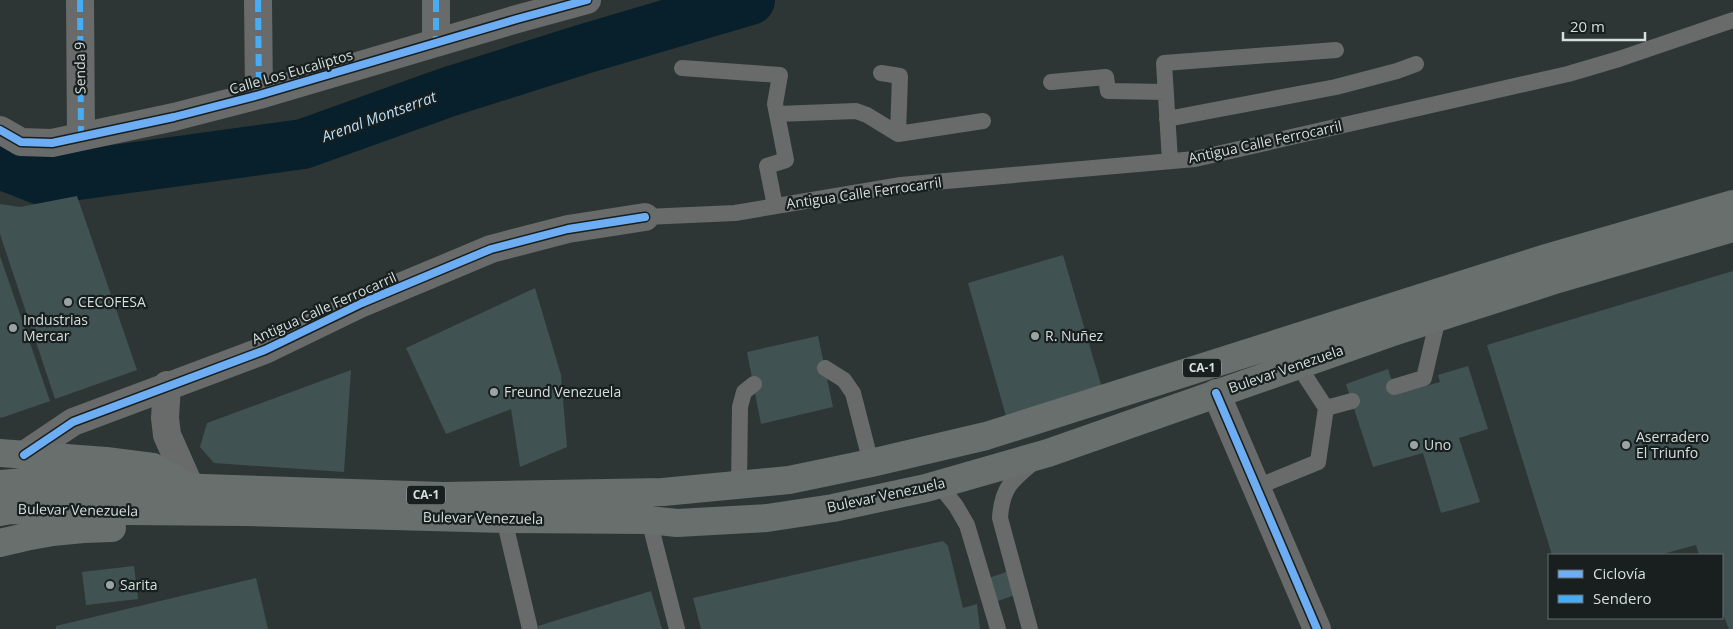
<svg xmlns="http://www.w3.org/2000/svg" width="1733" height="629" font-family="'Open Sans',sans-serif">
<style>
.lines{fill:none;stroke-linecap:round;stroke-linejoin:round}
.river{stroke:#081f2c;stroke-width:50}
.building{fill:#415252}
.service{stroke:#686b6a;stroke-width:16}
.minor{stroke:#686b6a;stroke-width:28}
.trunk{stroke:#696f6d;stroke-width:28}
.quiet{stroke:#46acf6;stroke-width:6;stroke-dasharray:12 6;stroke-linecap:butt}
.cycleway-casing{stroke:#181f1e;stroke-width:11}
.cycleway{stroke:#6dadf4;stroke-width:8}
.poi-dot{fill:#9aa4a2;stroke:#181f1e;stroke-width:2}
.labels{text-anchor:middle;stroke-width:4.5;stroke-linejoin:round;paint-order:stroke}
.shield{fill:#181f1e;stroke:#9ca5a4;stroke-width:1}
.shield-label{font-size:12px;font-weight:bold;fill:#d5dfdd}
.street-label{font-size:14px;fill:#d5dfdd;stroke:#181f1e}
.poi-label{font-size:14px;fill:#d5dfdd;stroke:#181f1e;text-anchor:start}
.water-label{font-size:15px;font-style:italic;fill:#b8dff8;stroke:#181f1e}
</style>
<rect width="100%" height="100%" fill="#2d3634"/>
<g class="lines">
<path class="river" d="M0,164L41,180L303,144L448,92L584,49L750,0"/>
</g>
<path class="building" d="M77,196L137,370L55,399L0,234V204L20,207Z
M1063,255L1102,388L1006,416L968,283Z
M0,256L50,401L1,418L0,417Z
M1733,271V629H1729L1722,612V555H1699L1696,545L1659,555H1552L1487,345Z
M535,288L561,375L567,447L520,467L511,409L446,434L406,348Z
M818,336L833,407L761,424L747,352Z
M1468,366L1488,429L1459,438L1480,502L1441,513L1423,453L1373,467L1346,384L1388,369L1396,394L1440,382L1438,375Z
M351,370L344,472L214,463L200,447L207,423Z
M943,541L948,546L963,608L977,604L980,629H701L693,598Z
M134,566L138,599L86,605L82,572Z
M1009,571L1015,595L995,602L989,578Z
M256,578L268,629H56V626Z
M651,591L662,629H539L538,626Z"/>
<g class="lines">
<path class="service" d="M682,68L780,75L775,104L786,160L767,166L775,206
M881,73L900,76L898,134
M1051,82L1106,77L1108,91L1166,92
M777,114L856,111L867,115L898,134L983,121
M1167,119L1336,87L1397,71L1416,64
M1170,161L1164,63L1336,50
M645,217L735,213L901,185L1195,159L1568,74L1619,59L1733,20
M1298,365L1326,408L1352,401
M825,368L844,380L853,393L871,463
M1394,387L1424,378L1438,318
M739,485L740,407L744,392L754,384
M1257,487L1318,462L1326,408
M928,488L944,491L956,506L967,525L998,629
M504,519L530,629
M649,520L677,629
M1030,629L1000,518C1002,487 1012,480 1035,461"/>
<path class="minor" d="M80,0L81,136
M258,0L259,95
M436,0V43
M0,130L21,142L52,143L174,117L259,95L517,19L587,0
M167,385L165,418L167,435L190,487
M1216,393L1317,629
M24,455L73,422L265,350L362,303L491,249L568,229L645,217"/>
<path class="trunk" d="M0,453L106,461L153,467L184,484
M0,484L25,482L443,496L663,492L789,480L871,463L986,436L1543,259L1733,204
M0,512L11,510L245,512L504,519L649,520L677,523L767,518L833,508L926,488L1048,453L1390,333L1558,279L1733,228
M0,543C37,533 74,528 112,528"/>
<path class="quiet" d="M80,0L81,136
M258,0L259,95
M436,0V43"/>
<g class="cycleway-casing">
<path id="cycleway" d="M0,130L21,142L52,143L174,117L259,95L517,19L587,0
M1216,393L1317,629
M24,455L73,422L265,350L362,303L491,249L568,229L645,217"/>
</g>
<use href="#cycleway" class="cycleway"/>
</g>
<g class="poi-dot">
<circle cx="68" cy="302" r="5"/>
<circle cx="13" cy="328" r="5"/>
<circle cx="1035" cy="336" r="5"/>
<circle cx="494" cy="392" r="5"/>
<circle cx="1414" cy="445" r="5"/>
<circle cx="1626" cy="445" r="5"/>
<circle cx="110" cy="585" r="5"/>
</g>
<g class="labels">
<g class="shield">
<rect x="1183" y="358.5" width="38" height="19" rx="4"/>
<rect x="407" y="485.5" width="38" height="19" rx="4"/>
</g>
<g class="shield-label">
<text x="1202" y="372">CA-1</text>
<text x="426" y="499">CA-1</text>
</g>
<g class="street-label">
<text transform="translate(80 68) rotate(-91)" y="5">Senda 9</text>
<text transform="translate(291 72) rotate(-16)" y="5">Calle Los Eucaliptos</text>
<text transform="translate(1265 142) rotate(-12)" y="5">Antigua Calle Ferrocarril</text>
<text transform="translate(864 193) rotate(-8)" y="5">Antigua Calle Ferrocarril</text>
<text transform="translate(324 308) rotate(-24)" y="5">Antigua Calle Ferrocarril</text>
<text transform="translate(1286 369) rotate(-19)" y="5">Bulevar Venezuela</text>
<text transform="translate(886 495) rotate(-12)" y="5">Bulevar Venezuela</text>
<text transform="translate(78 510) rotate(1)" y="5">Bulevar Venezuela</text>
<text transform="translate(483 518) rotate(1)" y="5">Bulevar Venezuela</text>
</g>
<g class="poi-label">
<text x="78" y="307">CECOFESA</text>
<text x="23" y="325">Industrias<tspan x="23" dy="16">Mercar</tspan></text>
<text x="1045" y="341">R. Nuñez</text>
<text x="504" y="397">Freund Venezuela</text>
<text x="1636" y="442">Aserradero<tspan x="1636" dy="16">El Triunfo</tspan></text>
<text x="1424" y="450">Uno</text>
<text x="120" y="590">Sarita</text>
</g>
<g class="water-label">
<text transform="translate(379 117) rotate(-20)" y="5">Arenal Montserrat</text>
</g>
</g>
<rect x="1548" y="554" width="175" height="65" fill="#181f1e" stroke="#646c6a"/>
<rect x="1558" y="570" width="25" height="8" fill="#6dadf4" stroke="#646c6a"/>
<text x="1593" y="579" font-size="15" fill="#d5dfdd">Ciclovía</text>
<rect x="1558" y="595" width="25" height="8" fill="#46acf6" stroke="#646c6a"/>
<text x="1593" y="604" font-size="15" fill="#d5dfdd">Sendero</text>
<path d="M1563 32v8h82v-8" fill="none" stroke="#d5dfdd" stroke-width="2.5"/>
<text x="1570" y="32" font-size="15" fill="#d5dfdd" stroke="#181f1e" stroke-width="4" paint-order="stroke">20 m</text>
</svg>
